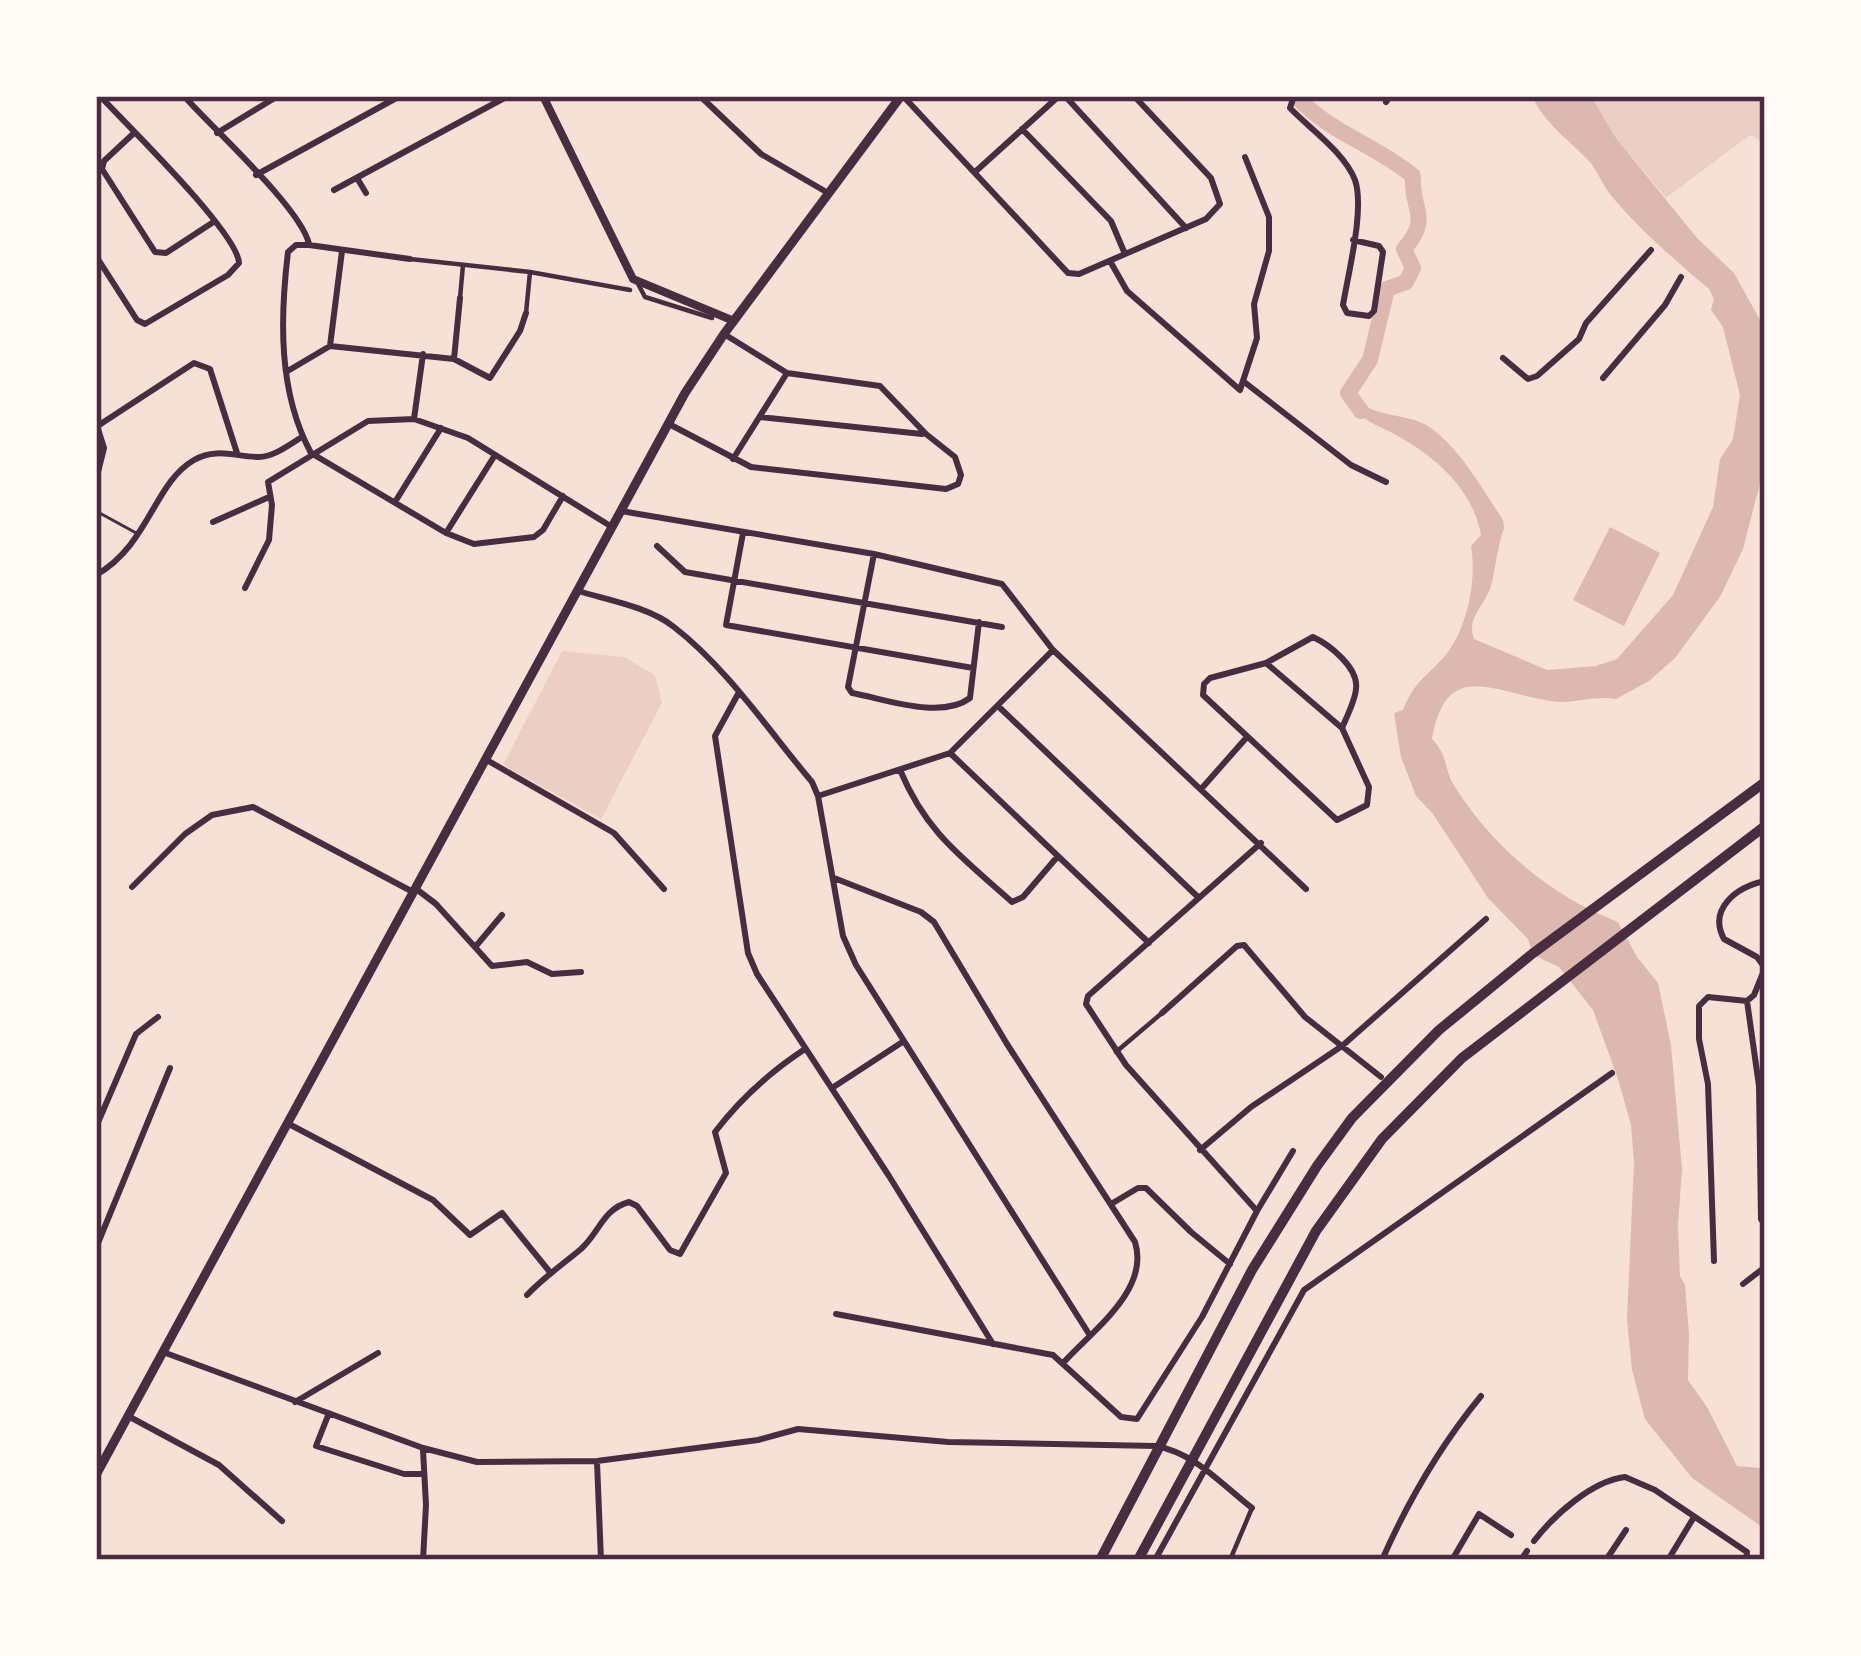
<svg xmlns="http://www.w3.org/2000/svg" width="1861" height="1656" font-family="Karla,sans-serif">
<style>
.green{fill:#ebcfc5}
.water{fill:#dcb8b0}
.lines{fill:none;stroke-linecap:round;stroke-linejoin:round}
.river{stroke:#dcb8b0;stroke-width:16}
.service{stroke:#4a2c40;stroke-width:3}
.pedestrian{stroke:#4a2c40;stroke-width:4.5}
.minor{stroke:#4a2c40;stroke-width:6}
.tertiary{stroke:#4a2c40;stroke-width:8}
.trunk{stroke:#4a2c40;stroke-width:9}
.motorway{stroke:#4a2c40;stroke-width:10}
.neatline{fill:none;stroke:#4a2c40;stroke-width:4.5}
</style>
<rect width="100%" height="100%" fill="#f7e1d7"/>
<path class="green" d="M1591,96H1765V142L1750,135L1666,198L1616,138Z
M562,651L624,657L655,675L662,703L601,819L503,765Z"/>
<path class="water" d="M1532,96H1591L1616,138L1697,238L1734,273L1765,329V464L1743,549L1720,597L1675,658L1649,681L1616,699C1593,695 1572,705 1550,701C1495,693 1446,657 1432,739C1450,758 1443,769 1455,787C1494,848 1551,896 1618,922L1637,957L1658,983L1671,1045L1682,1169L1678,1225L1680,1276L1685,1285L1689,1334L1688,1380L1707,1407L1737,1466L1760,1468L1765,1475V1529L1692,1478L1645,1419L1632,1370L1627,1319L1634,1163L1631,1125L1618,1079L1593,1010L1559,967L1533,955L1528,939L1488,898L1433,814L1416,796L1401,757L1394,713L1403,710C1414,682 1425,678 1444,657C1467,631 1477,580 1471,546L1481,535C1473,490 1437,458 1398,436C1378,425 1356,419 1345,397L1353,395C1371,420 1407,411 1431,428C1461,450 1483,490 1503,520L1504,528C1497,547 1496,567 1491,586C1485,606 1466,617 1474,639L1547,670L1596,666L1617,659L1673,595L1713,507L1720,459L1733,439L1740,395L1723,327L1711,310L1714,299L1709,289C1675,260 1643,233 1614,199C1603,187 1598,171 1588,160C1567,138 1545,124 1532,96Z
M1610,527L1660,553L1624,626L1573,600Z"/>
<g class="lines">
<path class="river" d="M1299,99C1331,133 1377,146 1413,176C1411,212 1432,217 1404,249L1413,268L1406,282L1387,289L1370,360L1348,393L1361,411"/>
<path class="service" d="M96,511L138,534"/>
<path class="pedestrian" d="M410,259L530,272L630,290
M637,282L645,297L712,318
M460,298L463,265
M526,313L530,272
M1116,1052L1162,1013
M1230,1560L1252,1508"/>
<path class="minor" d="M184,96C212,128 301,208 309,244
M700,96L761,154L828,193
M903,96L1068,273L1079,274L1206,219L1220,204L1211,178L1134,96
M1065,96L1186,228
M1294,96L1290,108C1310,129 1344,152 1355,180C1365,209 1348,274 1343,305L1347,313L1369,316L1374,311L1383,252L1379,246L1353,240
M1386,102L1390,96
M1022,129L1111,221L1125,254
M134,133L104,161L102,169L155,252L166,253L215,221
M217,133L278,96
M975,172L1059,96
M256,175L400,96
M357,178L366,193
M334,190L508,96
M96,256L137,320L145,324L228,275L239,263C238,233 126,124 100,96
M1110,261L1127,291L1240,390L1257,338L1254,304L1269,251V217L1245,157
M330,346L342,251
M1503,358L1528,379L1537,376L1579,339L1586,323L1651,250
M454,359L460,298
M286,372L330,346L454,359L490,378L520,331L526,313
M1603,378L1665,305L1681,277
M1243,381L1351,465L1386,482
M760,417L922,434
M414,419L423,354
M669,424L751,467L946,489L958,484L961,475L955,457L926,434L880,386L787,373L724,334
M96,427L194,363L210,369L237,453
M311,453C278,392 280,318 288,252L296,245H309L410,259
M311,453L446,533L474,544L534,537L543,530L563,496
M733,459L787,373
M96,480L104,448L97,426
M395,502L441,428
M621,511L874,554L1002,584L1053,650L1306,889
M213,522L269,497
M446,533L495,455
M743,533L726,625L973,668
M657,546L685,572L1002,627
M874,554L848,687L852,693C885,699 941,720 970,698L979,622
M96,575C149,545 154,483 194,460C216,447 237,457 259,457C274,457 290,444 302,437
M245,588L269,540L272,505L268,482L368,421L414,419L468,438L612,527
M578,591C608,600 649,607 674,627C727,668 769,731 812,782L818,796L843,936L856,965L1089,1334
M1266,663L1342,728L1369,787L1367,805L1337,820L1203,695L1204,684L1210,678L1266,663L1313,637C1330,645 1359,668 1356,689C1355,701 1347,716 1342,728
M738,694L715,736L748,953L757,974L889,1176L993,1344
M998,706L1199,898
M950,753L1149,943
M485,759L614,833L664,889
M900,770C927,834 962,857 1012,902L1023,897L1058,856
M1202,788L1247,737
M818,796L950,753L1053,650
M834,878L921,912L934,922L1007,1044L1135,1242C1150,1290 1093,1330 1064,1362
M1765,881C1736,887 1708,909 1724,939L1757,957L1765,968
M132,887L185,834L212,815L253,807L413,892
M415,888L436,904L492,966L527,962L552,974L581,972
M476,946L502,915
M1747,1001L1759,1086L1761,1219L1765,1225
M1162,1013L1237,946L1244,945L1305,1017L1381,1077
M832,1088L904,1041
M287,1123L433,1200L470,1235L502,1213L549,1271
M96,1127L136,1034L158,1017
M1200,1150L1251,1107L1342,1046L1486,919
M1111,1204L1138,1188H1146L1191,1232L1230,1264
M1257,1211L1126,1065L1086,1004L1088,996L1261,843
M96,1248L170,1068
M1714,1261L1708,1084L1699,1039V1006L1708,997L1747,1001L1754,995L1765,968
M1743,1284L1765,1267
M527,1295C544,1277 562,1265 581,1249C599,1233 603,1209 629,1202L637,1206L670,1250L680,1254L726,1173L715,1132C740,1099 770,1072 805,1049
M836,1314L1053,1355L1121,1417L1137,1419L1202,1317L1257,1211L1293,1151
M163,1352L423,1448L477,1462L597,1461L758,1440L798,1429L948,1442L1156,1446C1195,1453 1222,1485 1252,1508
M295,1402L378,1353
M329,1413L316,1446L404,1474H423
M128,1416L219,1465L282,1521
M423,1450L426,1505L423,1560
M597,1462L601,1560
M1534,1541C1554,1515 1592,1481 1625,1477L1655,1490L1747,1552L1746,1560
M1155,1560L1304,1290L1612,1073
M1382,1560C1408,1501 1440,1446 1481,1396
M1452,1560L1479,1514L1511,1535
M1521,1560L1527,1551
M1606,1560L1626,1530
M1668,1560L1694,1517"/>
<path class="tertiary" d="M543,96L633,279L734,321"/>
<path class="trunk" d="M96,1475L685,393L724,334L901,96"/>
<path class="motorway" d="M1100,1560L1252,1270L1317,1166L1352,1118L1439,1030L1532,954L1765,782
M1138,1560L1316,1231L1382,1139L1462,1058L1765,826"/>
</g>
<rect width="1861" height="1656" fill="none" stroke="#fffaf5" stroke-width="198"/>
<rect x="99" y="99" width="1663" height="1458" class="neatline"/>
</svg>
